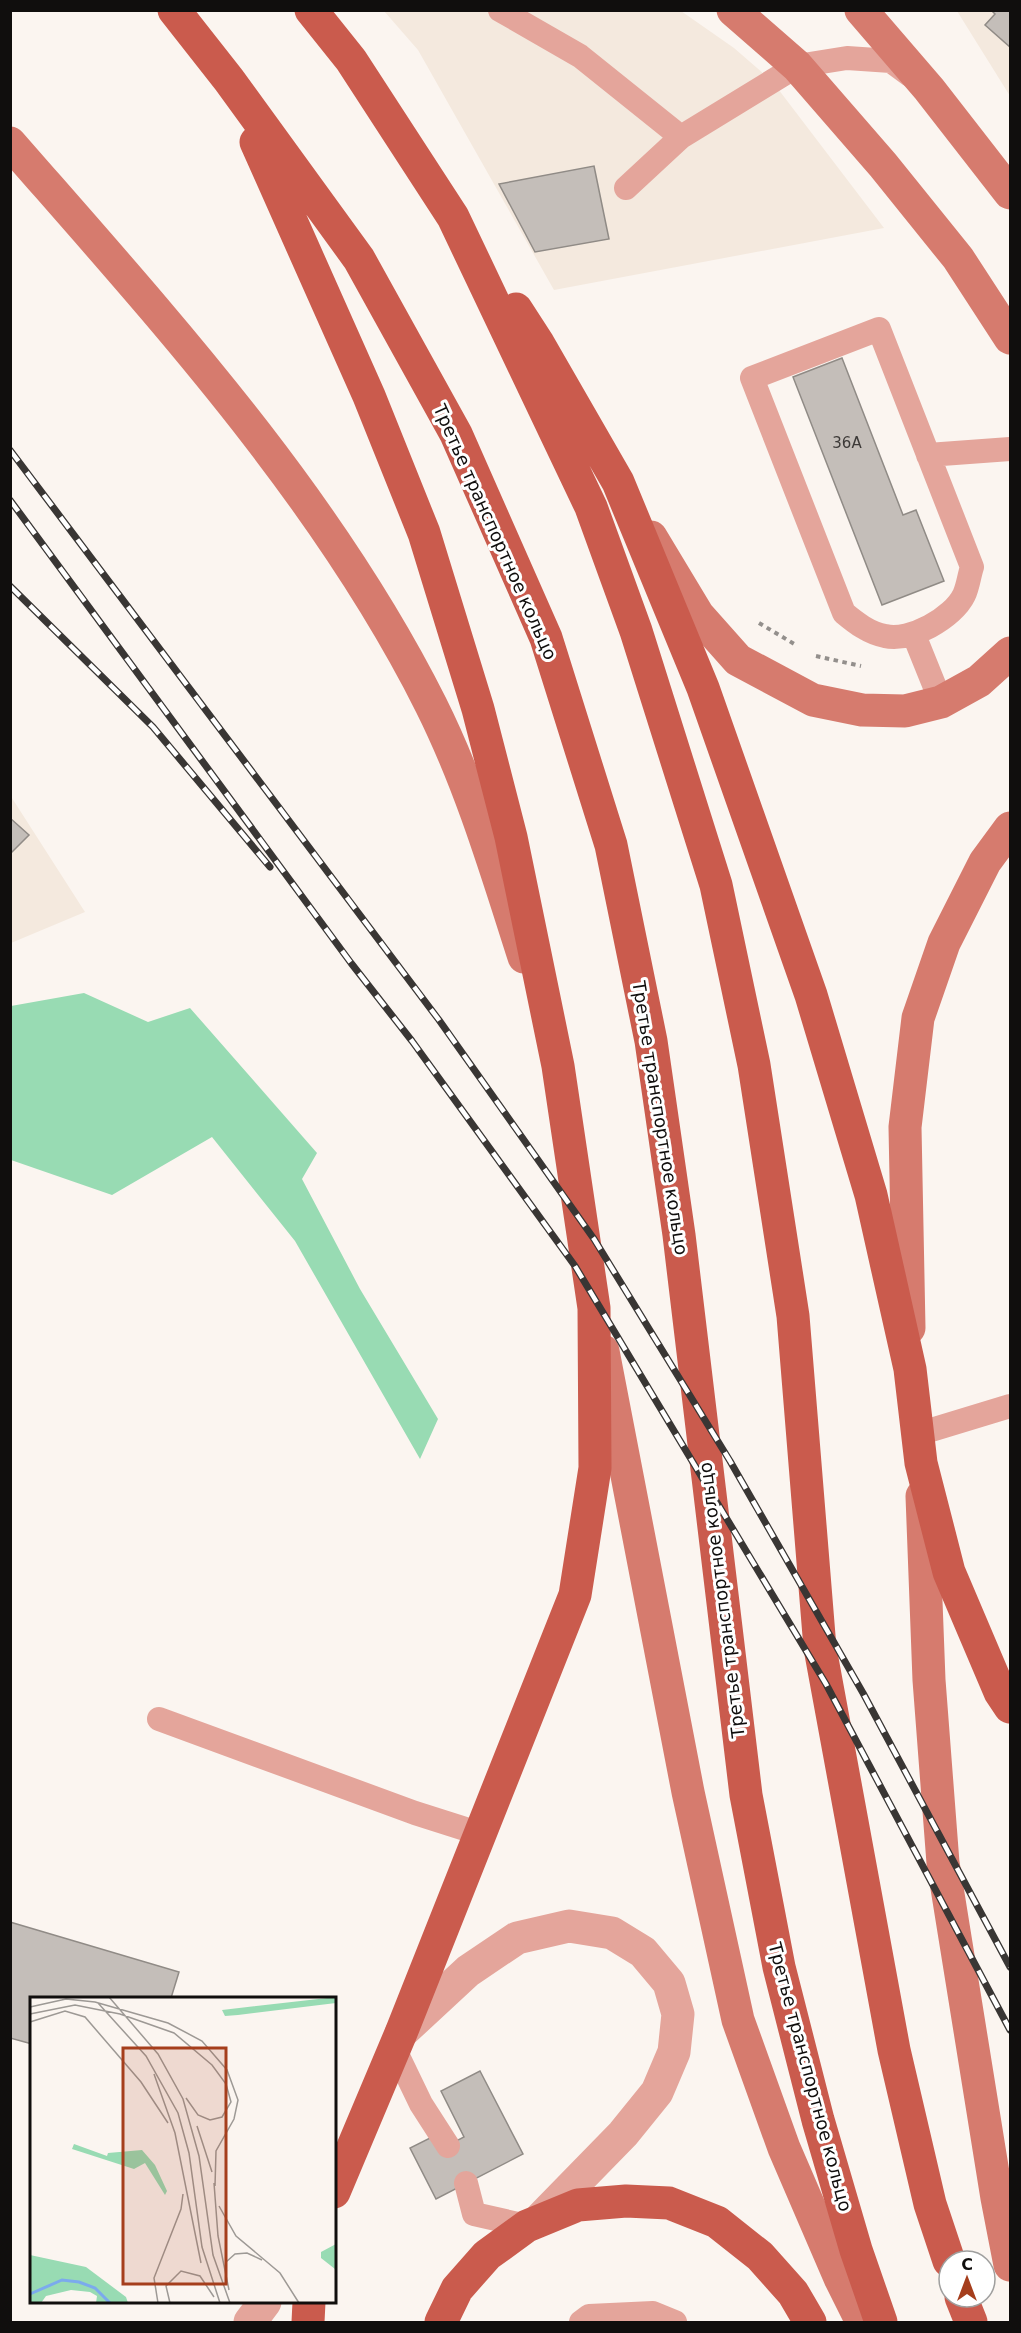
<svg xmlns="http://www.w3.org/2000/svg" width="1021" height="2333" font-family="'DejaVu Sans',sans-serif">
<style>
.built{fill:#f4e9de}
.green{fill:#98dbb3}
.building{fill:#c4beb9;stroke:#908b86;stroke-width:1.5}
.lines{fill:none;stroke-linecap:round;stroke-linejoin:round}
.path{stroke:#938f8c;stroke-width:4;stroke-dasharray:4.5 4.5;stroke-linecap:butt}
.service{stroke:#e4a59b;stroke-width:24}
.minor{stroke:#e4a59b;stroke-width:33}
.secondary{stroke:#d67b6e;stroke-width:33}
.primary{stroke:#ca5b4d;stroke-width:33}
.rail-casing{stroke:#393634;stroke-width:7}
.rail{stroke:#fff;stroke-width:4.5;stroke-dasharray:14;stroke-linecap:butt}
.labels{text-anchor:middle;stroke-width:6;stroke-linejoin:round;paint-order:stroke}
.number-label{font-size:15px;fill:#3d3a38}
.street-label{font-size:18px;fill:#100e0d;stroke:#fff}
.inset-river{fill:none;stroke:#7baaed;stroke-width:3}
.inset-road{fill:none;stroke:#9d9995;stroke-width:1.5}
.view{fill:#a53e1c;fill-opacity:0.15;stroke:#a53e1c;stroke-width:3}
.inset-edge{fill:none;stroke:#100e0d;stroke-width:3}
</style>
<rect width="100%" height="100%" fill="#fbf5f0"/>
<path class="built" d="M384,11H681L734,48L772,81L884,228L554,290L418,50Z
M957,11H1010V96Z
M10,795L85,912L11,943H10Z"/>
<path class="green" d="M84,993L148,1022L190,1008L317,1153L302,1179L360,1289L438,1419L420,1459L295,1241L212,1137L112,1195L11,1160V1006Z"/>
<path class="building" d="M991,10H1010V47L985,25L995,14Z
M594,166L609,239L535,252L499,184Z
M842,358L903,515L916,510L944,581L882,605L793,377Z
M10,818L29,835L10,854Z
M10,1922L179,1972L171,1998H32V2044L10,2038Z
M480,2071L523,2154L436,2199L410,2148L438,2134L445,2147L464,2137L441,2091Z"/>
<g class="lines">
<path class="path" d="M759,623L796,645
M816,656L861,666"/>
<path class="service" d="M500,10L580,56L681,137L626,188
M681,137L797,66L847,58L891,61L910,75
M879,329L972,567C969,576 968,587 964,595C953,618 910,642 885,636C869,633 856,623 844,613L752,378Z
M928,455L1010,449
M914,635L941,702
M918,1434L1010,1406
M159,1719L415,1813L481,1834
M394,2048L421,2104L448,2146
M466,2183L474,2214L527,2226
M581,2322L589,2316L653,2313L675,2322"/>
<path class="minor" d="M401,2033L468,1971L517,1938L569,1926L612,1933L643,1952L669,1983L678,2014L674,2052L657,2092L623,2134L541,2218
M250,2322L265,2302"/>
<path class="secondary" d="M733,10L797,66L883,165L958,258L1010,338
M861,10L929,89L1010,193
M10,143C162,317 327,497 431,705C471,785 497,873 524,957
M651,537L698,615L738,660L813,700L862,710L905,711L941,702L979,681L1010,653
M909,1328L905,1127L918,1018L944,943L985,862L1010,828
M603,1351L688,1792L738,2020L784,2148L840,2278L862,2322
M922,1496L929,1680L943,1863L997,2198L1010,2265"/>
<path class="primary" d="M174,10L229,80L359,259L456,434L546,638L611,845L651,1041L679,1235L746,1795L779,1967L818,2120L856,2250L881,2322
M311,10L351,60L453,217L591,507L636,631L716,885L754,1065L793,1316L820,1648L894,2050L930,2204L949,2261
M256,142L369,396L424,533L478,709L511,837L558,1066L594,1308L595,1468L575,1595L401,2033L334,2192
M516,309L538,343L618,482L703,688L811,995L871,1195L910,1369L921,1463L949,1572L1000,1692L1010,1707
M961,2297L971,2322
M308,2322L309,2302
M441,2322L457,2289L487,2255L527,2226L578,2205L626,2201L669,2203L717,2222L760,2256L793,2293L810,2322"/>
<g class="rail-casing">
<path id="rail" d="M10,450L439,1020L594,1239L730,1461L863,1693L1010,1967
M10,500L351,963L412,1041L575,1266L826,1684L1010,2030
M10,586L153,727L270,867"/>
</g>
<use href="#rail" class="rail"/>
</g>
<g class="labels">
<g class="number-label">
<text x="847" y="448">36А</text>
</g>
<g class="street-label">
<text transform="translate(495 532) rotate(66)" y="6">Третье транспортное кольцо</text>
<text transform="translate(660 1118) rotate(81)" y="6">Третье транспортное кольцо</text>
<text transform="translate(722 1600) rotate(-97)" y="6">Третье транспортное кольцо</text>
<text transform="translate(810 2077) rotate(75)" y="6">Третье транспортное кольцо</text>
</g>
</g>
<g transform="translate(30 1997)">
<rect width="306" height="306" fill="#fbf5f0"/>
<path d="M306,0V6L208,18L195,19L192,13ZM44,147L77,159L78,156L112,153L125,168L137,194L135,198L115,166L104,172L42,152ZM306,247V271L305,272L291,261V255ZM0,258L56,270L96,300L98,306H66L67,299L60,295L41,293L16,299L11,306H0Z" fill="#98dbb3"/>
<path class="inset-river" d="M0,297L32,283L49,285L65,291L80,306"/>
<path class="inset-road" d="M79,0L128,57L153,102L169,159L183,258L200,306M68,6L116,59L148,116L159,156L172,250L190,306M0,10L36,2L65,5L138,26L172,44L197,73L208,103L204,122L186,154L185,189M0,17L45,8L90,17L144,36L182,68L196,87L201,105L192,120L180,123L168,118L156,101M0,25L35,14L55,20L111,85L138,126M124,77L145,136L171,266M167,129L182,175M184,186L188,239L199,293M189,209L206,239L250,276L269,306M195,273L196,265L205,257L217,256L232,263M128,306L124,281L151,212L153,197M140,306L136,289L151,274L170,279L184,300"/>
<path class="view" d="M93,51H196V287H93Z"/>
<rect width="306" height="306" class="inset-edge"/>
</g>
<rect width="1021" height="2333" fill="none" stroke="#100e0d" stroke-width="24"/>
<g transform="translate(967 2279)"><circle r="28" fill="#ffffff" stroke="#9f9f9e" stroke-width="1.5"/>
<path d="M0-4.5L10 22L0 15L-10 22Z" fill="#a53e1c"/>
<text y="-9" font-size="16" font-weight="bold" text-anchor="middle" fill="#100e0d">С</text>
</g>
</svg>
